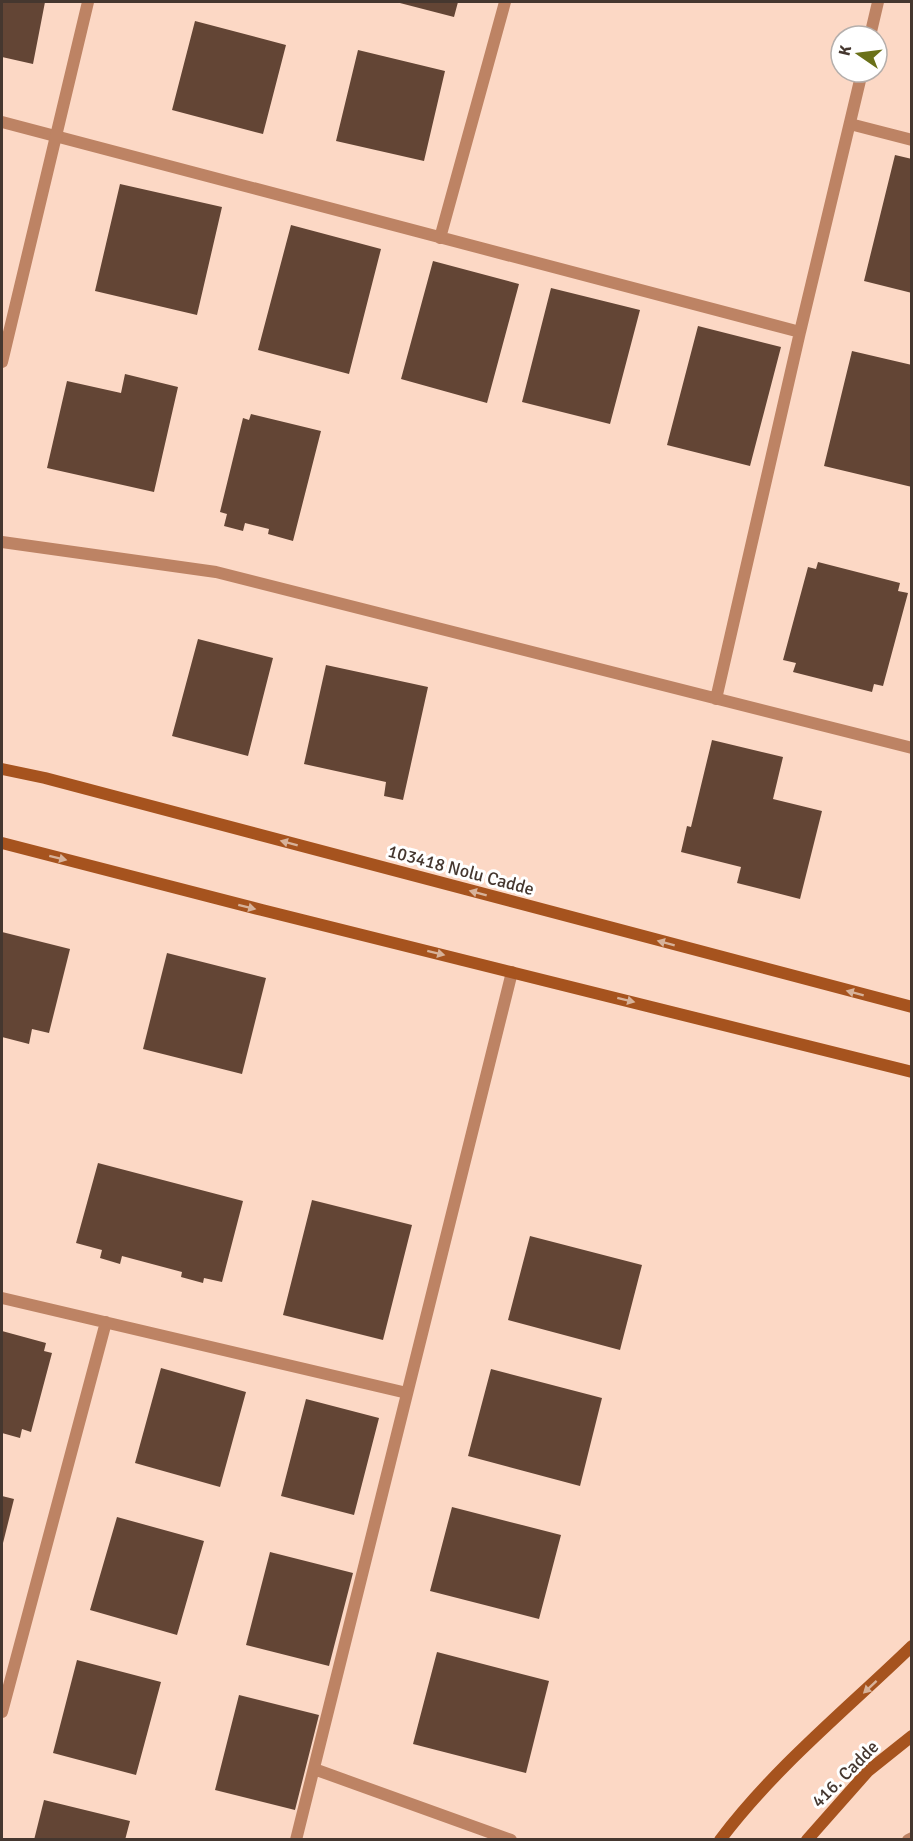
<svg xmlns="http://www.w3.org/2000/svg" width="913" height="1841" font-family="Signika,sans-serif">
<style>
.building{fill:#634535}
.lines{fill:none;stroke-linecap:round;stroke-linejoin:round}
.minor{stroke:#bd8364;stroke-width:12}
.tertiary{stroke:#bd8364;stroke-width:12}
.secondary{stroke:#a6531e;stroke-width:12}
.oneway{fill:#d7b29a}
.labels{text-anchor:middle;stroke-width:6;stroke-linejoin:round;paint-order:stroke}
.street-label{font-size:18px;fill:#45372f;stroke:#fff}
</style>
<rect width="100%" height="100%" fill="#fcd8c5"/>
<path class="building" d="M2,2H45L33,64L2,57Z
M396,2H458L454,17Z
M195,21L286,45L263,134L172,110Z
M358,50L445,71L424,161L336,141Z
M895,155L912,159V293L864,281Z
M120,184L222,207L197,315L95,291Z
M291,225L381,249L349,374L258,350Z
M433,261L519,284L487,403L401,379Z
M551,288L640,310L610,424L522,402Z
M698,326L781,347L750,466L667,445Z
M852,351L912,365V487L824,466Z
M125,374L178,387L154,492L47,468L67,381L121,393Z
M251,414L321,431L293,541L268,534L269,529L245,523L243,531L224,526L227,514L220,512L243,418L249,420Z
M818,562L900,583L898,591L908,593L883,686L874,684L872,692L793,672L796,663L783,660L808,567L816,569Z
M198,639L273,658L248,756L172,736Z
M326,665L428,687L403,800L384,796L386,782L304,764Z
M712,740L783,757L773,799L822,811L800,899L737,883L741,867L681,852L687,826L691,827Z
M2,932L70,949L49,1033L32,1029L29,1044L2,1037Z
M167,953L266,978L242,1074L143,1049Z
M98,1163L243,1201L222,1282L204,1278L203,1283L181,1277L182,1272L122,1256L120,1264L100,1258L102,1250L76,1243Z
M312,1200L412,1225L383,1340L283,1315Z
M530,1236L642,1265L620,1350L508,1320Z
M2,1331L46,1343L44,1351L52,1353L31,1432L22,1429L20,1438L2,1433Z
M161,1368L246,1392L220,1487L135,1463Z
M491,1369L602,1398L580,1486L468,1456Z
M306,1399L379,1418L354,1515L281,1496Z
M2,1496L14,1499L2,1547Z
M452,1507L561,1535L539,1619L430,1591Z
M117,1517L204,1541L177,1635L90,1610Z
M270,1552L353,1573L329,1666L246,1645Z
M437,1652L549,1681L526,1773L413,1744Z
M77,1660L161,1682L136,1775L53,1753Z
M239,1695L319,1715L295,1810L215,1790Z
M44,1800L130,1821L125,1840H34Z"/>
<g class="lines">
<path class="minor" d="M870,36L878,2
M2,122L800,332L862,72
M850,124L912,140
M440,238L505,2
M2,542L216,572L912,748
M716,699L800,332
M2,1298L407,1393
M2,1712L106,1322
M314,1769L511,1840
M296,1840L512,972
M908,1840L912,1838"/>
<path class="tertiary" d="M2,362L88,2"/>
<path class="secondary" d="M2,769L45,778L912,1007
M2,843L262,910L912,1072
M720,1840C775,1767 847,1709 912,1646
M807,1840L868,1771L912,1736"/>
</g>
<defs><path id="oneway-solid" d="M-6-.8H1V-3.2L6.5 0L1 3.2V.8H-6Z" transform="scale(1.5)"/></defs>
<g class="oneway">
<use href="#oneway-solid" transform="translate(289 843) rotate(-165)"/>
<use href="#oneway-solid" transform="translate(58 858) rotate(14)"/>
<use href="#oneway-solid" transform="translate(478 893) rotate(-165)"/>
<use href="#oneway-solid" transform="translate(247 907) rotate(14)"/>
<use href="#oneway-solid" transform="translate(666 943) rotate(-165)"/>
<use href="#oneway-solid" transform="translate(436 953) rotate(14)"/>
<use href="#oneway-solid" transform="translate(855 993) rotate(-165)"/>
<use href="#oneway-solid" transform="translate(626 1000) rotate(14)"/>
<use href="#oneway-solid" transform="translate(870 1687) rotate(137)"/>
</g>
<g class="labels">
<g class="street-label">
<text transform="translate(461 870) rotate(15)" y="6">103418 Nolu Cadde</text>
<text transform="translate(845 1774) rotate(-45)" y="6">416. Cadde</text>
</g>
</g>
<rect width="913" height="1841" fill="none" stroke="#45372f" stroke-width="6"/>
<g transform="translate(859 54) rotate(284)"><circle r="28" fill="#ffffff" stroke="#b5afac" stroke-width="1.5"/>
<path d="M0-4.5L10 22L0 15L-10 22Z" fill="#6a7119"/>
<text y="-9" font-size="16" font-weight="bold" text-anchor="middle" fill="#45372f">K</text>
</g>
</svg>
